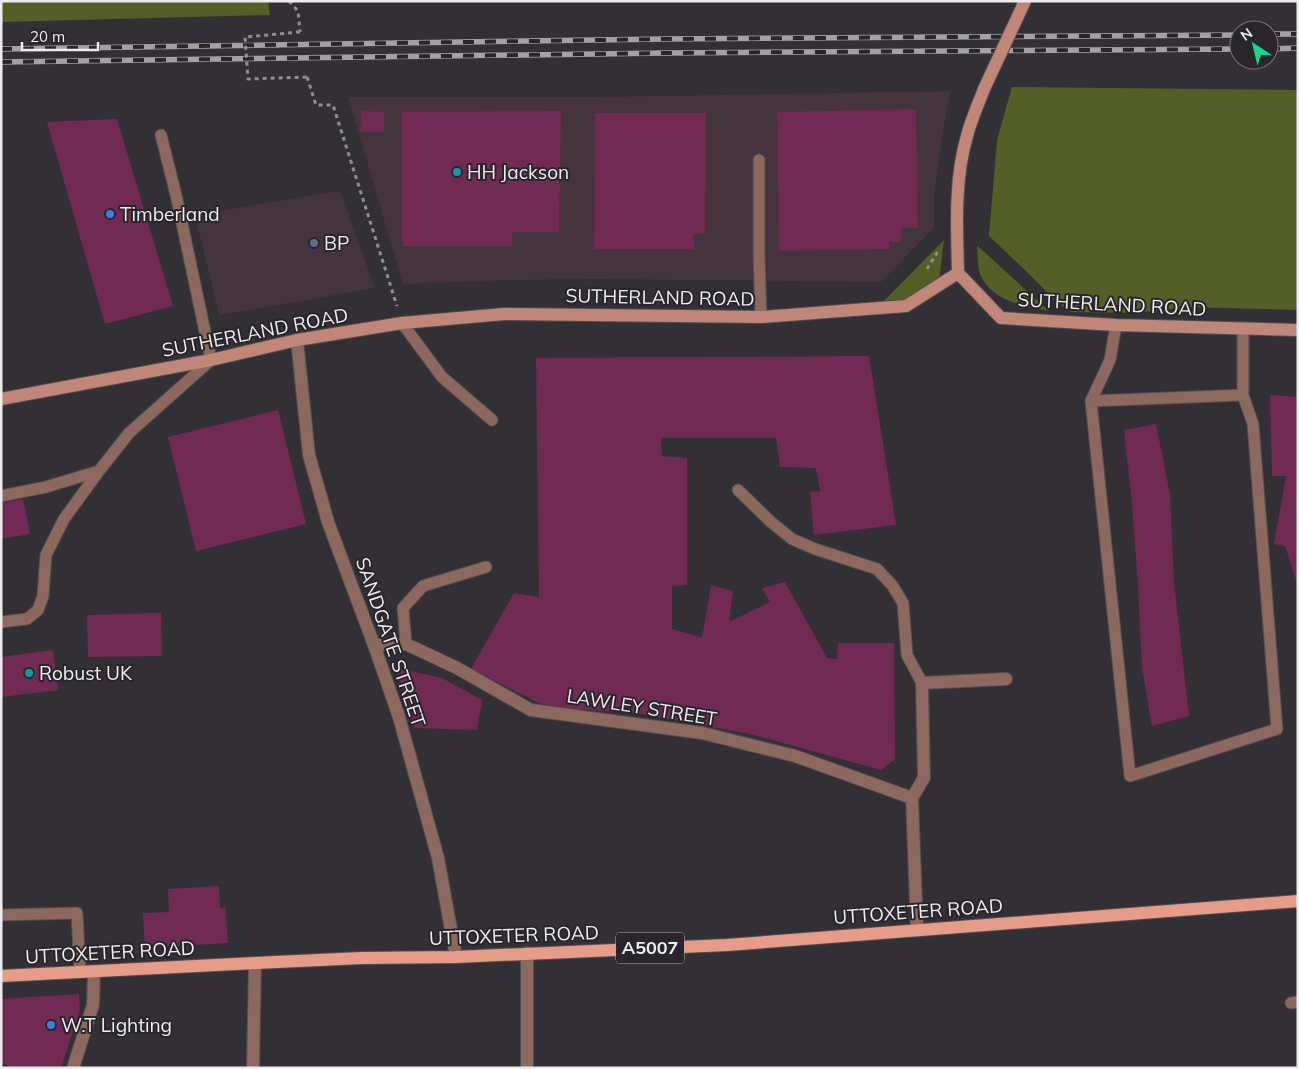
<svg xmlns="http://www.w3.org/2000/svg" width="1299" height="1069" font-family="Mulish,sans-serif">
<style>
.commercial{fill:#45333d}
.green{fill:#545f28}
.building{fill:#712a53}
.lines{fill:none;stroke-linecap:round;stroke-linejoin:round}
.lane-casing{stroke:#514e53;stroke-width:13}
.street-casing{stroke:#514e53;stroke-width:14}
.secondary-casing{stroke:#514e53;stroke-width:14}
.primary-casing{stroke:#514e53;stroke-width:14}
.path{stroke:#908e92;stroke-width:3;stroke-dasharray:4 4;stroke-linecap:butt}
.lane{stroke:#8d685e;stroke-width:11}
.street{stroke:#8d685e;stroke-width:12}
.secondary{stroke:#c08677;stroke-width:12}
.primary{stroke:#e79c89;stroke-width:12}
.rail-casing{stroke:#a4a1a5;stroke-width:5.5}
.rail{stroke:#29262b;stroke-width:4;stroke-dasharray:11;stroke-linecap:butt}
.secondary-bridge-casing{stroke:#514e53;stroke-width:14;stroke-linecap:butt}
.path-bridge{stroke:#908e92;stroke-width:3;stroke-dasharray:4 4;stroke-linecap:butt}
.secondary-bridge{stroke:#c08677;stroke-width:12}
.culture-dot{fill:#0f9aa8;stroke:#29262b;stroke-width:2}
.shop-dot{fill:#3f7fe0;stroke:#29262b;stroke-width:2}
.service-dot{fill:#5c6f8a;stroke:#29262b;stroke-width:2}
.labels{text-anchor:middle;stroke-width:4;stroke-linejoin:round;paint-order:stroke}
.shield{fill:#29262b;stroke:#b3b1b4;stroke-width:1}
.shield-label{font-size:18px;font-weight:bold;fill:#eeecef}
.poi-label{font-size:19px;fill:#eeecef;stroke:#29262b;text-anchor:start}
.street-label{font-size:19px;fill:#eeecef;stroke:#29262b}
</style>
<rect width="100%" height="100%" fill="#333035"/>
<path class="commercial" d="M951,91L944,125L934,194V228L881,282L594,279L511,280L403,284L348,97H595Z
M340,191L375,288L219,315L195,215Z"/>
<path class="green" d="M1,1H268L270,15L1,22Z
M1012,87L1298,90V310L1188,307L1135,313L1071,312L1057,302L1026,271L989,236L997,140Z
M944,240L939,281L918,304L878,307Z
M977,246L981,249L1049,311C1026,307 997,302 983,280C977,271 978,256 977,246Z"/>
<path class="building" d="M916,109L918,228H901V242H889L890,249L779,251L777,112Z
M361,111L384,112V132H360Z
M561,111L559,232H512V246H402V112Z
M595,113H706L705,234H694V249H594Z
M117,119L173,306L105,324L47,122Z
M869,356L896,525L814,535L810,492L820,491L816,468L780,467L776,438H661L662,456L687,458V585L672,586V629L702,638L711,585L733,591L729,622L770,602L762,588L785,582L827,658L837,659L838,643H894L895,759L881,770L750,734L636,713L561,708L539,703L471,669L514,593L539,597L536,358Z
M1270,395L1298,397L1297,583L1285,546L1274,544L1286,476H1272Z
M278,410L306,524L196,551L168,437Z
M1156,424L1170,494L1174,583L1189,716L1152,726L1142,668L1138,586L1132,503L1124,430Z
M23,499L30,534L1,539V503Z
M161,613L162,656L88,657L87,615Z
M53,650L58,690L1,697V657Z
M401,669L442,678L482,700L477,730L415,728L397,674Z
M219,886L220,908L225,907L228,943L145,948L143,913L169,912L168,889Z
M79,994L80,1010L61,1068H16L1,1063V999Z"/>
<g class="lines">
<g class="lane-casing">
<path id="lane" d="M759,160V255L761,317
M402,323L442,377L492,420
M1116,325L1110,360L1091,401L1130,776L1277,729L1253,424L1243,395V329
M1091,401L1243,395
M738,490L771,522L792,539L815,549L877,569L892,585L903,603L907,655L922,683
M1,496L46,487L99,471L129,433L211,360L176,195L161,135
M1,622L27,619L38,610L43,596L46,555L64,519L99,471
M406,644L403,608L423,586L486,567
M1,915L77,913L80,972
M1291,1003L1298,1002"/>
</g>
<g class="street-casing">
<path id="street" d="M297,340L309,455L328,522L374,645L399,717L438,858L456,957
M374,645L406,644L457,668L531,710L702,733L795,756L912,798
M917,930L912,798L924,778L922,683L1006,679
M527,953V1068
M73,1068L93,1005L94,972
M253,1068L255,963"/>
</g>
<g class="secondary-casing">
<path id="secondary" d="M958,273L1001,318L1116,325L1298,330
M958,273C957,228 954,180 967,136C971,120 978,105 984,89
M1,399L211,360L297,340L402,323L504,314L761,317L906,306L958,273"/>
</g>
<g class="primary-casing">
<path id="primary" d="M1,976L255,963L362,958L456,957L727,945L1298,901"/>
</g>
<path class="path" d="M289,1L298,11L300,32
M307,77L316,105H333L397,306
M927,269L938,251"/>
<use href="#lane" class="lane"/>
<use href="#street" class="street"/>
<use href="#secondary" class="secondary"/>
<use href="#primary" class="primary"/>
<g class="rail-casing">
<path id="rail" d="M1269,34H1298
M1,49L665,39L1239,35
M1269,49L1298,48
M1,62L667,53L1239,49"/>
</g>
<use href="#rail" class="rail"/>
<g class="secondary-bridge-casing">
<path id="secondary-bridge" d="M984,89L1025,1"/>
</g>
<path class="path-bridge" d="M300,32L245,37L248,79L307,77"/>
<use href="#secondary-bridge" class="secondary-bridge"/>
</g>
<g class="culture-dot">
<circle cx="457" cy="172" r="5"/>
<circle cx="29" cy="673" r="5"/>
</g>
<g class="shop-dot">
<circle cx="110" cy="214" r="5"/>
<circle cx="51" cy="1025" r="5"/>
</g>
<circle class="service-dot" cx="314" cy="243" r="5"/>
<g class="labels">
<rect class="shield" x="616" y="932.5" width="68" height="31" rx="4"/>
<g class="shield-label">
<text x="650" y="954">A5007</text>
</g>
<g class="poi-label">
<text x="467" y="179">HH Jackson</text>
<text x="120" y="221">Timberland</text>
<text x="324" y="250">BP</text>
<text x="39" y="680">Robust UK</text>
<text x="61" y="1032">W.T Lighting</text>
</g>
<g class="street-label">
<text transform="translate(660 297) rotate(1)" y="7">SUTHERLAND ROAD</text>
<text transform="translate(1112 304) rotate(3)" y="7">SUTHERLAND ROAD</text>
<text transform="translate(255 332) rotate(-11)" y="7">SUTHERLAND ROAD</text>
<text transform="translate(391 642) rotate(71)" y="7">SANDGATE STREET</text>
<text transform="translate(642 707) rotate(9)" y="7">LAWLEY STREET</text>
<text transform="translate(918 911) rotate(-4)" y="7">UTTOXETER ROAD</text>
<text transform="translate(514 935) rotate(-2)" y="7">UTTOXETER ROAD</text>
<text transform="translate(110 952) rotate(-3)" y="7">UTTOXETER ROAD</text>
</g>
</g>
<rect width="1299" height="1069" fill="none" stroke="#eeecef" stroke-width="5"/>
<g transform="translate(1254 45) rotate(325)"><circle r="24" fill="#29262b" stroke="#787579"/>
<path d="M0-4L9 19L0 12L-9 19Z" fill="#14d989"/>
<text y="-8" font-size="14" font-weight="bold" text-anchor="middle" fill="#eeecef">N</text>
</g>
<path d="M22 42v8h76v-8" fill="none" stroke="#eeecef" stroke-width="2.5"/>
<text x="30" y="42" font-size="15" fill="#eeecef" stroke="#29262b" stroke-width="4" paint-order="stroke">20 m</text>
</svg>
